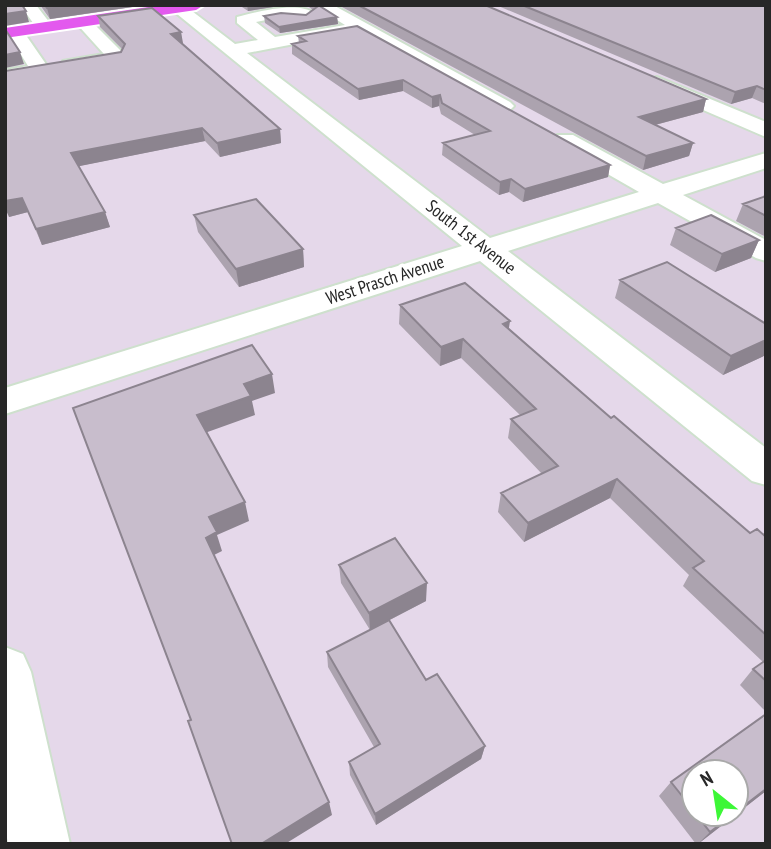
<svg xmlns="http://www.w3.org/2000/svg" width="771" height="849" font-family="'PT Sans Narrow',sans-serif">
<style>
.lines{fill:none;stroke-linecap:round;stroke-linejoin:round}
.minor-casing{stroke:#cee0cd;stroke-width:4}
.major-casing{stroke:#fff;stroke-width:4}
.minor{fill:#fff;fill-rule:evenodd}
.major{fill:#e359ee;fill-rule:evenodd}
.wall{fill:#aca3af;fill-rule:evenodd}
.shaded-wall{fill:#8c848f}
.building{fill:#c8bdcc;stroke:#8c848f;stroke-width:2}
.labels{text-anchor:middle;stroke-width:7;stroke-linejoin:round;paint-order:stroke}
.far-street-label{font-size:18px;fill:#272727;stroke:#fff}
</style>
<rect width="100%" height="100%" fill="#e5d8ea"/>
<g class="lines">
<g class="minor-casing">
<path id="minor" d="M20,5H36L53,27L51,31H39Z
M166,5H184L235,44L258,40L237,23V17C256,12 300,0 315,14L307,19L281,17L256,22L275,37L345,25L313,5H333L510,102L514,106L510,110H496L357,32L247,53L490,238L639,192L557,145L554,140L557,135H573L663,184L766,153V168L683,195L766,240V261L756,258L658,203L508,251L766,448V485L752,481L480,261L5,414V388L462,246Z
M83,17L89,19L123,53L126,57L123,61L70,71L63,69L61,65L63,61L104,54L75,22Z
M15,27L21,28L50,70L47,74L5,82V70L28,66L7,32Z
M657,77L766,122V137L650,87L647,83L650,79Z
M5,647L23,654L31,672L70,844H8L5,826Z"/>
</g>
<g class="major-casing">
<path id="major" d="M162,5H204L196,10L5,38V28Z"/>
</g>
<use href="#minor" class="minor"/>
<use href="#major" class="major"/>
</g>
<path class="wall" d="M40,5H139V6L50,19Z
M239,5H286L248,11Z
M292,5H318L337,17L338,24L280,33L265,23L264,16L306,15L313,10L309,7Z
M342,5H485L706,99L703,112L655,125L693,143L689,156L643,170L342,7Z
M496,5H766V104L752,98L731,104Z
M98,16L181,32L182,44L280,129L281,143L220,157L205,141L79,166L105,212L110,227L42,245L28,212L9,217L122,49L100,27Z
M298,36L610,165L608,177L523,202L509,192L499,195L442,155L443,143L475,135L441,114L439,106L432,108L403,91L359,100L292,54V44L299,43Z
M766,196V237L736,221L743,204Z
M194,215L303,249L304,267L239,287L198,232Z
M676,228L759,240L751,258L715,272L670,245Z
M620,280L766,324V355L723,375L615,298Z
M400,305L509,329L611,418L750,533L766,537V712L740,685L753,669L763,662L683,586L689,575L610,498L524,542L498,512L501,493L542,474L508,438L511,419L520,415L461,358L440,366L399,324Z
M339,565L426,601L386,622L426,680L485,746L481,759L376,825L350,775L349,762L374,747L328,667L327,652L370,630L341,583Z
M766,714V791L698,844H696L659,796L671,782ZM694,772H736V814H694Z"/>
<path class="shaded-wall" d="M66,5H139V6L50,19L47,8Z
M247,5H286L248,11Z
M26,11L29,22L5,26V14Z
M337,17L338,24L280,33L279,27Z
M181,32L183,43L173,45L171,34Z
M20,52L24,64L5,68V55Z
M403,80V91L359,100L358,89Z
M757,86L752,98L731,104L735,92Z
M440,95L439,106L432,108V97Z
M706,99L703,112L636,130L639,117Z
M202,128L205,141L75,167L71,153Z
M280,129L281,143L220,157L217,143Z
M693,143L689,156L643,170L646,156Z
M610,165L608,177L523,202L525,189Z
M511,179L509,192L499,195L500,182Z
M22,198L28,212L9,217L5,208V201Z
M105,212L110,227L42,245L36,229Z
M759,240L751,258L715,272L722,254Z
M303,249L304,267L239,287L236,269Z
M510,321L507,340L503,324Z
M463,339L461,358L440,366L441,347Z
M766,340V355L723,375L731,356Z
M272,374L275,393L252,401L255,415L202,434L197,415L244,384Z
M617,479L610,498L524,542L528,523Z
M245,502L249,521L217,535L222,551L212,556L206,538L209,517Z
M427,583L426,601L370,630L369,613Z
M485,746L481,759L376,825L375,814Z
M766,789V791L698,844L710,832L734,814H736V812Z
M329,802L332,815L285,844H261Z"/>
<path class="building" d="M5,5H22L26,11L5,14Z
M45,5H66L47,8Z
M315,5H318L337,17L279,27L264,16L281,13L306,15L317,7Z
M358,5H485L706,99L639,117L693,143L646,156Z
M522,5H766V90L757,86L735,92Z
M152,8L181,32L171,34L280,129L217,143L202,128L71,153L105,212L36,229L22,198L5,201V71L121,52L125,44L98,16Z
M357,26L610,165L525,189L511,179L500,182L443,143L490,131L442,103L440,95L432,97L403,80L358,89L292,44L306,41L298,36Z
M5,29L20,52L5,55Z
M766,196V216L743,204Z
M256,199L303,249L236,269L194,215Z
M711,215L759,240L722,254L676,228Z
M667,262L766,324V340L731,356L620,280Z
M465,283L510,321L503,324L611,418L614,416L750,533L757,529L766,537V635L693,568L704,561L617,479L528,523L501,493L558,466L511,419L536,409L463,339L441,347L400,305Z
M252,345L272,374L244,384L251,396L197,415L245,502L209,517L217,532L206,538L329,802L261,844H232L188,721L191,720L73,408Z
M395,538L427,583L369,613L339,565Z
M389,620L426,680L437,674L485,746L375,814L349,762L380,744L327,652Z
M766,660V681L753,669Z
M766,714V789L736,812V772H694V811L671,782Z
M696,814H734L710,832Z"/>
<g class="labels">
<g class="far-street-label">
<text transform="translate(471 237) rotate(38)" y="6">South 1st Avenue</text>
<text transform="translate(385 280) rotate(-18)" y="6">West Prasch Avenue</text>
</g>
</g>
<rect width="771" height="849" fill="none" stroke="#272727" stroke-width="14"/>
<g transform="translate(715 793) rotate(330)"><circle r="33" fill="#ffffff" stroke="#a9a9a9" stroke-width="2"/>
<path d="M0-5L12 26L0 18L-12 26Z" fill="#3df737"/>
<text y="-10" font-size="19" font-weight="bold" text-anchor="middle" fill="#272727">N</text>
</g>
</svg>
